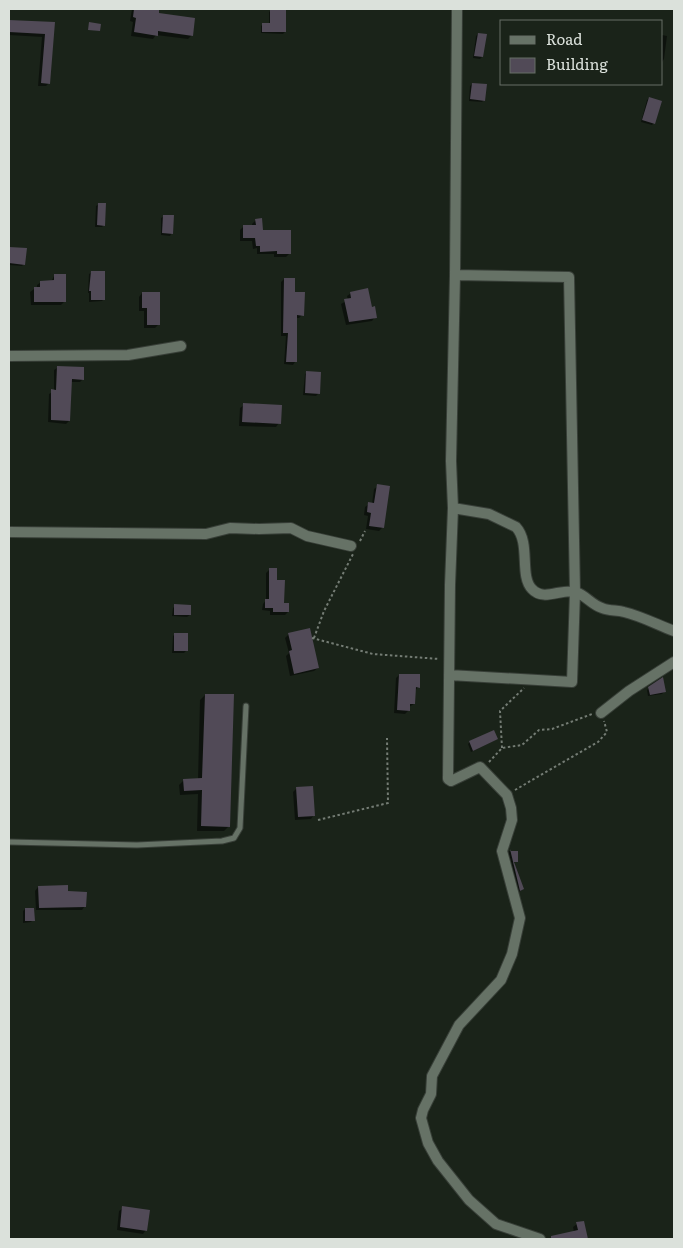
<svg xmlns="http://www.w3.org/2000/svg" width="683" height="1248" font-family="Literata,serif">
<style>
.shadow{fill:#0007}
.building{fill:#514a57}
.lines{fill:none;stroke-linecap:round;stroke-linejoin:round}
.service-casing{stroke:#383f38;stroke-width:7}
.minor-casing{stroke:#383f38;stroke-width:12}
.path{stroke:#747c74;stroke-width:2;stroke-dasharray:2.5 2.5;stroke-linecap:butt}
.service{stroke:#667266;stroke-width:5}
.minor{stroke:#667266;stroke-width:10}
</style>
<rect width="100%" height="100%" fill="#1a2319"/>
<path class="shadow" d="M132,9H158L157,14L192,35L188,39L156,35L153,39L131,36L133,22L130,21Z
M271,10L285,32L283,34L261,33V26L263,24H269V12Z
M9,21L53,24L49,83L46,86H38L42,37L9,35Z
M478,34L482,57L480,59L473,58L476,36Z
M662,35L667,36L664,59L662,62Z
M472,84L484,100L482,102L469,101L470,86Z
M649,98L654,123L652,125L641,122L647,100Z
M99,204L104,225L102,227H95L96,206Z
M164,216L172,233L170,236L161,235V218Z
M256,220L262,231L290,253L286,257H274V254H257V248L253,249L252,241H240V230L244,226H252V224Z
M9,248L25,250L24,264L22,266L9,265Z
M92,272L104,299L102,301L89,302V293H88L89,274Z
M54,276L65,301L61,305H31L30,292L34,289H37V285L41,282H51Z
M284,279L302,315L299,318H296L295,362L293,365L284,364L286,336H281V282Z
M142,293L158,325L155,328H144V311H139V297Z
M351,293L371,308L375,317L372,321L346,325L341,304L348,300L347,296Z
M57,368L83,379L80,382H70L69,421L66,424L48,422L49,394L54,391V370Z
M307,372L318,394L316,396L303,395L305,374Z
M244,405L279,423L276,427L239,426L240,408Z
M378,486L382,528L379,531L366,529L368,516L364,515L365,507L369,504H372L374,489Z
M269,570L276,581L283,604L288,612L285,615H270V611L262,610L263,604L266,600V573Z
M175,606L190,615L187,617L172,616L173,608Z
M175,634L186,651L184,653H172L173,636Z
M289,634L318,668L314,671L290,676L286,656L289,653L285,638Z
M399,675L418,687L415,691L414,704L409,707V710L405,714L394,713L396,678Z
M649,688L664,692L662,694L648,696L647,690Z
M205,695L229,826L224,831H197L198,794L180,795L179,785L184,780L198,779L200,700Z
M497,739L471,752L468,744L470,742Z
M297,788L314,815L311,819L295,820L293,792Z
M509,851L517,852V861L513,863L523,889L518,892L508,854Z
M38,887L67,893L85,906L82,910H36L35,891Z
M25,909L33,920L31,922L23,923V911Z
M123,1208L146,1230L143,1234L117,1230L119,1211Z
M583,1222L587,1239H556L559,1236L574,1232L573,1227L577,1224Z"/>
<path class="building" d="M134,9H159V13L195,18L193,36L158,31V36L134,32L136,18L133,17Z
M270,9H286V32H262V23H270Z
M9,20L55,22L50,84L41,83L45,34L9,32Z
M89,22L101,24L100,31L88,30Z
M478,33L487,34L483,57L474,56Z
M472,83L487,84L485,101L470,99Z
M649,97L662,101L655,124L642,120Z
M98,203H106L105,226L97,225Z
M163,215H174L173,234L162,233Z
M262,218L263,230H291V254H277V251L260,252V246H256L255,238H243V225H256L255,219Z
M9,247L27,248L25,265L9,263Z
M91,271H105V300H91V291H89Z
M54,274H66V302H34V287H40V281L54,280Z
M284,278H295V292H305L304,316L297,315V362H286L288,333H283Z
M368,288L372,307L375,306L377,318L349,322L344,299L351,298L350,292Z
M142,292H160V325H147V308H142Z
M57,366L84,367V380L72,379L70,421L51,420V389L56,390Z
M306,371L321,372L320,394L305,393Z
M243,403L282,405L281,424L242,422Z
M377,484L390,486L384,528L369,526L371,513L367,512L368,502L374,503Z
M269,568H277V580H285L284,603H289V612H273V608H265V599H269Z
M174,604L191,605V615H174Z
M310,628L319,668L294,674L289,651L292,650L288,633Z
M174,633H188V651H174Z
M399,674H420V688L416,687L415,704H410V711L397,710Z
M663,677L666,692L650,695L648,687Z
M205,694H234L230,827L201,826L202,790L184,791L183,779L202,778Z
M494,730L498,739L473,751L469,741Z
M313,786L315,816L298,817L296,787Z
M510,849L511,851H518V862H514L524,889L520,891Z
M68,885V891L87,892L86,907L39,908L38,886Z
M25,908H34L35,921H25Z
M122,1206L150,1210L147,1231L120,1227Z
M584,1221L588,1239H551V1236L578,1230L576,1222Z"/>
<g class="lines">
<g class="service-casing">
<path id="service" d="M9,842L137,845L222,841L234,838L240,828L246,706"/>
</g>
<g class="minor-casing">
<path id="minor" d="M457,9L455,275L451,461L453,508L450,585L448,779L451,781L480,767L507,795L511,808L512,820L502,851L520,918L512,954L501,980L459,1025L432,1076L431,1094L423,1110L421,1118L428,1143L438,1161L469,1200L496,1224L540,1239
M9,356L128,355L181,346
M453,508L489,514L516,527C531,543 519,576 532,589C544,602 561,588 576,592C585,595 592,605 602,608C609,611 617,610 624,612C641,616 658,625 674,631
M9,532L206,534L230,528L259,529L291,528L307,536L351,546
M449,675L572,682L575,592L569,277L455,275
M601,713L629,691L674,662"/>
</g>
<path class="path" d="M360,541L365,531
M312,638L373,654L439,659
M314,638L324,611L353,554
M502,748L500,711L524,688
M489,762L502,748L522,745L539,730L552,729L592,714
M515,790L598,742L607,732L604,721
M318,820L388,803L387,738"/>
<use href="#service" class="service"/>
<use href="#minor" class="minor"/>
</g>
<rect width="683" height="1248" fill="none" stroke="#dbe1db" stroke-width="20"/>
<rect x="500" y="20" width="162" height="65" fill="#1a2319" stroke="#676f67"/>
<rect x="510" y="36" width="25" height="8" fill="#667266" stroke="#676f67"/>
<text x="546" y="45" font-size="15" fill="#dbe1db">Road</text>
<rect x="510" y="58" width="25" height="15" fill="#514a57" stroke="#676f67"/>
<text x="546" y="70" font-size="15" fill="#dbe1db">Building</text>
</svg>
